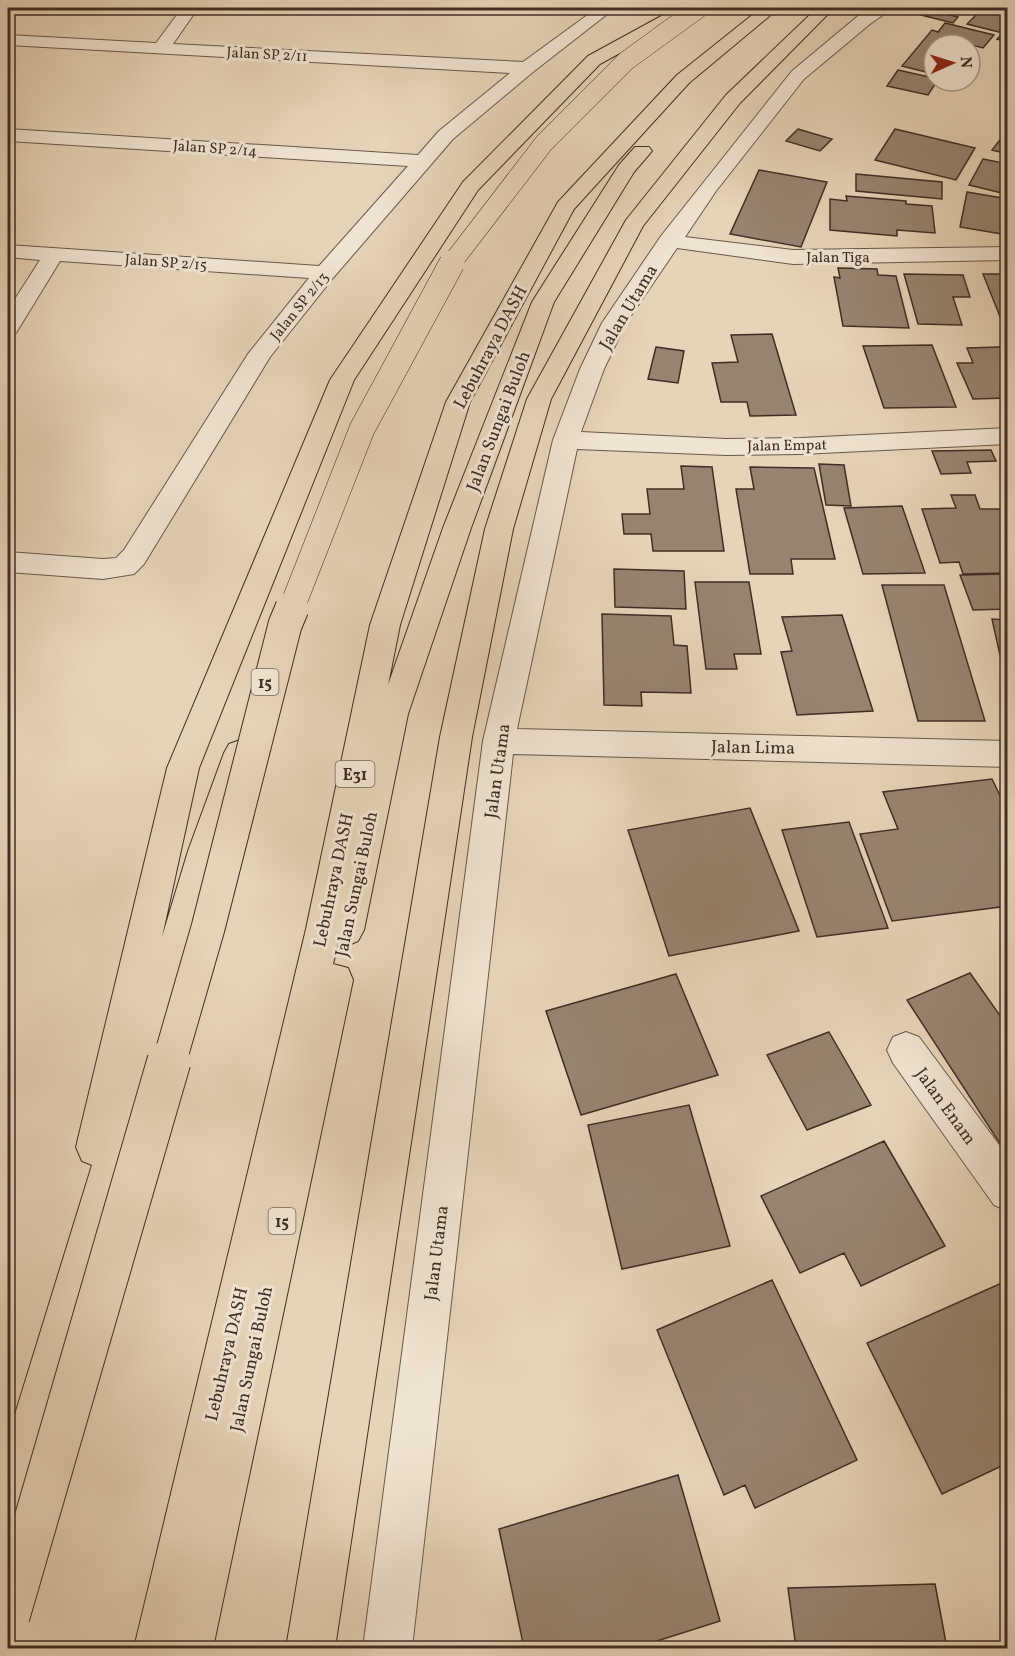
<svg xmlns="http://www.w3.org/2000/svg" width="1015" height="1656" font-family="Vollkorn,serif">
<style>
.building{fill:#968471;stroke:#3f2e25;stroke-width:1.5}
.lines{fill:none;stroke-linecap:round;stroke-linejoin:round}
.street-casing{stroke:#69584a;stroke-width:2}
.highway-casing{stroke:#3f2e25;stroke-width:2}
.street{fill:#efe3d1;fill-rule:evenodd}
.highway{fill:#e6d4b8;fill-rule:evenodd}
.highway-bridge-far3-casing{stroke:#3f2e25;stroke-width:20;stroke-linecap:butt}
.highway-bridge-far2-casing{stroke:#3f2e25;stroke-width:26;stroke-linecap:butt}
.highway-bridge-far1-casing{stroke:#3f2e25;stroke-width:35;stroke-linecap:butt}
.highway-bridge-casing{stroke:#3f2e25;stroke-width:45;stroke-linecap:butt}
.highway-bridge-far3{stroke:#e6d4b8;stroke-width:19}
.highway-bridge-far2{stroke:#e6d4b8;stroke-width:25}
.highway-bridge-far1{stroke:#e6d4b8;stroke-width:33}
.highway-bridge{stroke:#e6d4b8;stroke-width:43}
.labels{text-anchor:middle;stroke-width:6;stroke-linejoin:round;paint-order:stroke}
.far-street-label{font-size:15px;fill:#3f2e25;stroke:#efe3d1}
.shield{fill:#efe3d1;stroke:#746459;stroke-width:1.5}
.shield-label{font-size:16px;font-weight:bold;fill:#3f2e25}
.street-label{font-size:18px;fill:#3f2e25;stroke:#efe3d1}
</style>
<rect width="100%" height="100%" fill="#e6d4b8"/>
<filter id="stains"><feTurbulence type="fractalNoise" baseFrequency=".00333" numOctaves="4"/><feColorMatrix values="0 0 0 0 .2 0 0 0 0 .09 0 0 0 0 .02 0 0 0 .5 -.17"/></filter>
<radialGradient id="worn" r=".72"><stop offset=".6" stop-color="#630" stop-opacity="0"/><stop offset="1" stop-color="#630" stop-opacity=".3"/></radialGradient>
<path class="building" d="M983,8L1008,14V42L997,39L1003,33L967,24Z
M927,9L958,17L953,23L921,15Z
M945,23L994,35L983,48L972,45L970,47V45H934V74L902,66L932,30L938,32Z
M898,70L934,78V81H937L928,95L887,86Z
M798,129L832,139L820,151L786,141Z
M895,129L975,148L956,180L875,160Z
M1003,136L1008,137V154L992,150Z
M983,159L1008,164L1006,194L969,185Z
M759,170L827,182L801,247L730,234Z
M856,174L942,182V199L856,191Z
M967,192L1008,199V235L960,227Z
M846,196L906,201V204L932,206L935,233L897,230V236L830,230V199L847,201Z
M838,268L877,269L878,275L896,276L909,328L843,326L834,277L840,278Z
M904,274L963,275L970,297H953L962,325L918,324Z
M983,274H1008V324H1003Z
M772,334L796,415L750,416L747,402H721L712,363L738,362L731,335Z
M932,345L956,407L884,408L863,346Z
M656,347L684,351L678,383L648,379Z
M1000,347L1008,363V398L973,399L957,363H973L967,348Z
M991,450L996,461L967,462L971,473L941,474L932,451Z
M819,464L844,465L851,506L826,505Z
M681,466L712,467L724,551H653L651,534H624L622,514H650L647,489H684Z
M750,467L814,468L835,559H791L793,574H750L736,489H754Z
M951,495H975L980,509H1008V573L963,574L959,562L940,563L922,509L956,508Z
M902,506L925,573L863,574L844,508Z
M614,569L684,571L686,609L615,607Z
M1008,574V609L973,610L960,575Z
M695,582H749L761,654H734L737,669H706Z
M882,585H944L985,721H918Z
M602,614L671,616L674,645L687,646L691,693L641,692L642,706L604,705Z
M842,615L873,711L797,715L781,652L792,651L782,617Z
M992,619L1008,620V691Z
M992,779L1008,812V906L892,921L860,834L898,829L883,792Z
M750,808L799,931L669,956L628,830Z
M849,822L888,928L817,937L782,830Z
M970,973L1008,1027V1156L907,1000Z
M676,974L718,1075L581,1115L546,1011Z
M829,1032L871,1105L807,1130L767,1055Z
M689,1105L730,1246L622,1269L588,1125Z
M884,1141L945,1246L861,1286L844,1253L800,1273L761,1196Z
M772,1280L857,1460L755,1508L745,1485L724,1495L657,1330Z
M1004,1282L1008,1288V1463L942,1494L867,1343Z
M678,1475L720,1621L635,1648H524L499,1529Z
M935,1584L947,1648H796L788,1588Z"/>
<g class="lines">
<g class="street-casing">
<path id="street" d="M8,8H19L14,16L8,17Z
M182,8H198L173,44L523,62L597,8H615L533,72L453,139L333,278L270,357L144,564L134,574L103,579L8,572V552L103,559L116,558L124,550L248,354L309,278L60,261L16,333L8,335V310L40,260L8,257V245L319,266L408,166L8,141V129L418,155L439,131L510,73L8,45V35L156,43Z
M874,8H893L870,24L804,79L716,191L685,237L793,250L1008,247V260L793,264L677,248L626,323L604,369L581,432L726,439L801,438L1008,428V444L801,454L726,455L577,449L517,729L1008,741V767L513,754L412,1648H363L483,741L553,440L580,369L602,323L661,236L792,71L858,16Z
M906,1032L919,1037L1008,1157V1211L994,1205L893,1063L887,1050L893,1037Z"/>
</g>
<g class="highway-casing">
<path id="highway" d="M676,8H696L694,12L600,64L478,190L354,380L199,768L162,937L188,851L224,753L229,744L240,740L251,744L256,753L222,851L31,1511L24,1527L8,1534V1437L92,1165L82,1161L76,1147L167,768L330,380L463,182L588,56Z
M761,8H779L689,83L574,209L470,402L400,625L388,685L443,528L532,302L619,165L635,147H649L652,151L634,172L554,302L471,528L408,714L364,930L358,941L346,946L338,943L333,964L348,968L353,980L213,1648H134L306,929L370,625L446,402L558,202L677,75Z
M817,8H834L740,103L643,226L551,399L513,529L472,737L335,1648H286L440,737L485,529L527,399L626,220L726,95Z"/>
</g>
<use href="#street" class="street"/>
<use href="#highway" class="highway"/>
<g class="highway-bridge-far3-casing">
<path id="highway-bridge-far3" d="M451,264L544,143L626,61L699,8"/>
</g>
<g class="highway-bridge-far2-casing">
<path id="highway-bridge-far2" d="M291,610L362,429L452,263"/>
</g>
<g class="highway-bridge-far1-casing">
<path id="highway-bridge-far1" d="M169,1063L208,928L285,625L292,608"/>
</g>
<g class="highway-bridge-casing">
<path id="highway-bridge" d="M8,1616L169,1061"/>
</g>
<use href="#highway-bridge-far3" class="highway-bridge-far3"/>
<use href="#highway-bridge-far2" class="highway-bridge-far2"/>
<use href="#highway-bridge-far1" class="highway-bridge-far1"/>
<use href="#highway-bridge" class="highway-bridge"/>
</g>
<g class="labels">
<g class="far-street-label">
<text transform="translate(267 54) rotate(3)" y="5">Jalan SP 2/11</text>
<text transform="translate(215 148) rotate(4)" y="5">Jalan SP 2/14</text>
<text x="838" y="262">Jalan Tiga</text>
<text transform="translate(166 262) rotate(4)" y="5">Jalan SP 2/15</text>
<text transform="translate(299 306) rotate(-51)" y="5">Jalan SP 2/13</text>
<text transform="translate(787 445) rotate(-1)" y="5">Jalan Empat</text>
</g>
<g class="shield">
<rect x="251.5" y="669" width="27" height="26" rx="4.5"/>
<rect x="335.5" y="761" width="39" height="26" rx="4.5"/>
<rect x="268.5" y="1208" width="27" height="26" rx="4.5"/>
</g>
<g class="shield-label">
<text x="265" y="688">15</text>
<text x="355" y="780">E31</text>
<text x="282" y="1227">15</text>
</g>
<g class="street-label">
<text transform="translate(628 307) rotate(-59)" y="6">Jalan Utama</text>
<text transform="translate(490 347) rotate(-62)" y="6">Lebuhraya DASH</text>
<text transform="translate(498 421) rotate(-69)" y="6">Jalan Sungai Buloh</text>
<text transform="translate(753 747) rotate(1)" y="6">Jalan Lima</text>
<text transform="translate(497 771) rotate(-82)" y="6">Jalan Utama</text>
<text transform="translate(333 880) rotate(-78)" y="6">Lebuhraya DASH</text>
<text transform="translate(356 884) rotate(-78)" y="6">Jalan Sungai Buloh</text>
<text transform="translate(946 1106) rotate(54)" y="6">Jalan Enam</text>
<text transform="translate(436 1253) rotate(-83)" y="6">Jalan Utama</text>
<text transform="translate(226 1354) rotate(-77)" y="6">Lebuhraya DASH</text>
<text transform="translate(251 1359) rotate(-78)" y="6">Jalan Sungai Buloh</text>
</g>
</g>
<rect width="1015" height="1656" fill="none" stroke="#e6d4b8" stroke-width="30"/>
<rect x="9" y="9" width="997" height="1638" fill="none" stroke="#3f2e25" stroke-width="3"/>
<rect x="15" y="15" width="985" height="1626" fill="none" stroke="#3f2e25" stroke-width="1.5"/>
<g transform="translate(952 63) rotate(87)"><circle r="28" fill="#efe3d1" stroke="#a99b8c" stroke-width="1.5"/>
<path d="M0-4.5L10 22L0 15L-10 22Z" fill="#8f2418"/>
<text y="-9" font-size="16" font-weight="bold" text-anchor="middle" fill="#3f2e25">N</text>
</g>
<rect width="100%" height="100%" filter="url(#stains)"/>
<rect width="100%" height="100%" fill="url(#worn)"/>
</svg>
